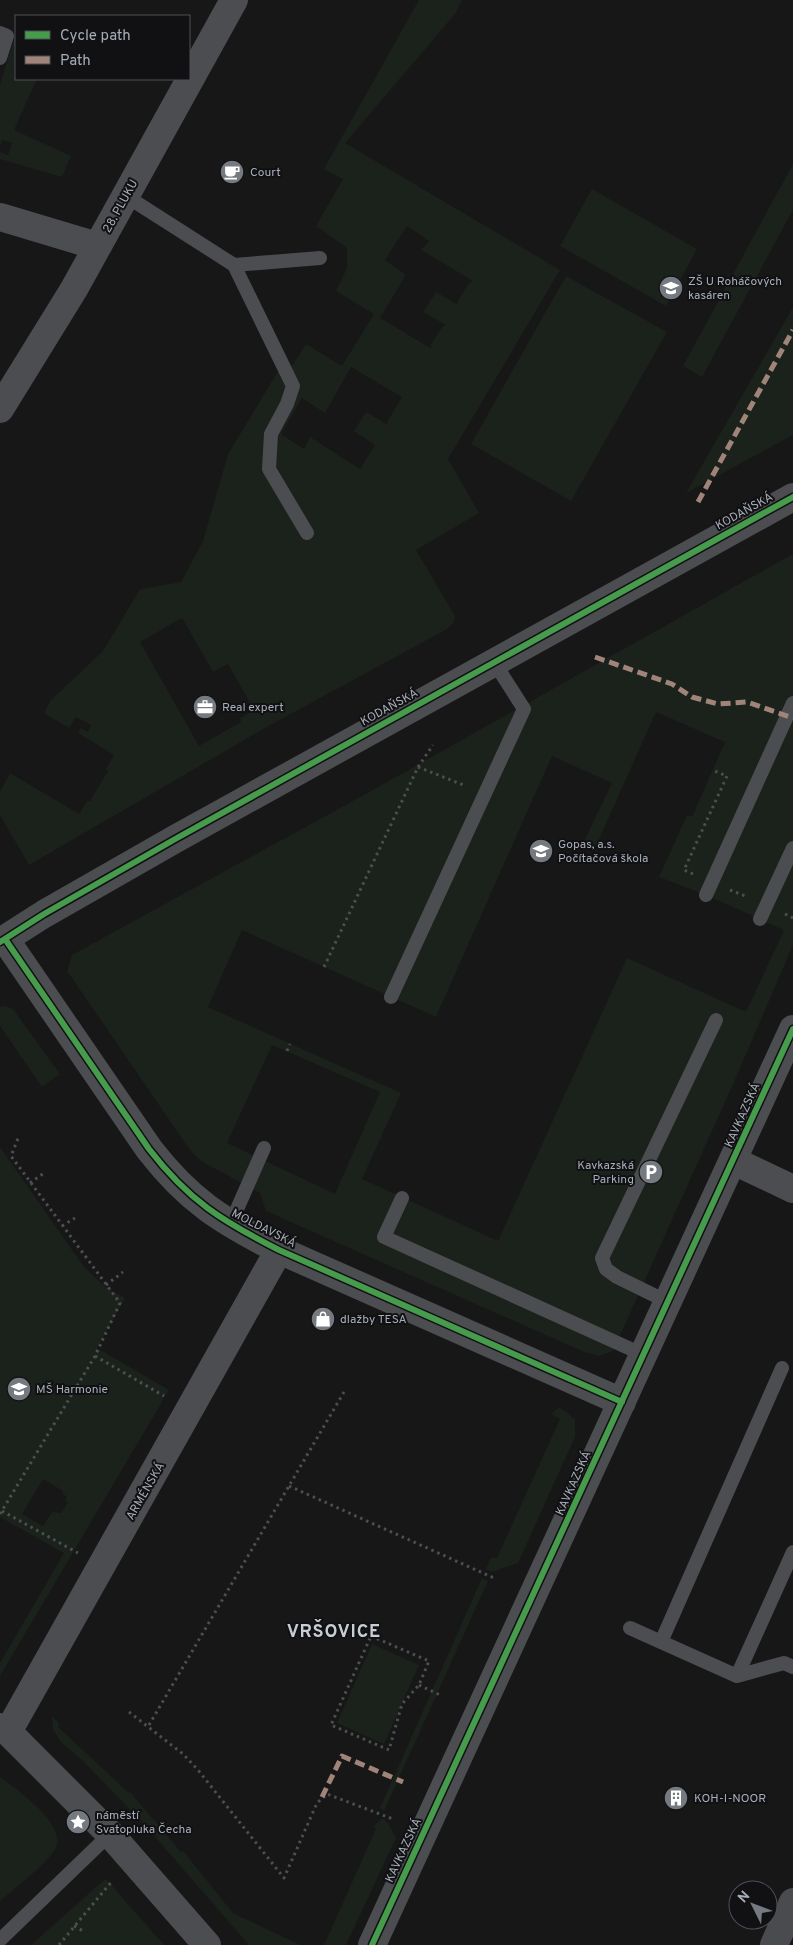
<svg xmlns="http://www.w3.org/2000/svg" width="793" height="1945" font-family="Overpass,sans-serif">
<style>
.green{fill:#1a221b;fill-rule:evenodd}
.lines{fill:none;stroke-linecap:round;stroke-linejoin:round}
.path{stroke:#4d4e52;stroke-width:3;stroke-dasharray:2.5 4;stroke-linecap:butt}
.service{stroke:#4b4d50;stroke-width:14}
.minor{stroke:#4b4d50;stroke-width:28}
.tertiary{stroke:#4b4d50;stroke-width:28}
.secondary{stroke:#4a4b4e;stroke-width:28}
.quiet{stroke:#a18479;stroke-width:5;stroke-dasharray:10 5;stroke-linecap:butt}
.cycleway-casing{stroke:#111113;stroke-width:9}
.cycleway{stroke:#469c4c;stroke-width:6}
.labels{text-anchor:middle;stroke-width:4;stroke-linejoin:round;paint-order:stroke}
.poi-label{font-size:12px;fill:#a7aeb9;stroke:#111113;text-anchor:start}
.street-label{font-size:12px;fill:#a7aeb9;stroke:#111113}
.district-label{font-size:18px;font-weight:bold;letter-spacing:1px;fill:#c8cdd5;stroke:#111113}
</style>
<rect width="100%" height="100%" fill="#171717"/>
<path class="green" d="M419,0H462L455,14L345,143L560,270L448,459L479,513L416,550L455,616L454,622L447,629L265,728L29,865L0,815V792L10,773L79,814L87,801H90L108,771L106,769L114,755L78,733L81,728L88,732L91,725L76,717L69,728L44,713L50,701L103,651L140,589L181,582L203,541L228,454L277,373L293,364L306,344L342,366L374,314L336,291L347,268V248L316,226L343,179L324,169ZM407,226L429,241L421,250L473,281L470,282L457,302L458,305L436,292L423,312L446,325L443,326L430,346L432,349L380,318L406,275L385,260ZM351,367L402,397L387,422L388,425L366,412L354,431L375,445L360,469L310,437L304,449L281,434L302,398L325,413ZM182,618L213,672L228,664L254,710L240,718L241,722L199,746L140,642Z
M16,32V79H37L14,130L71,156L62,177L0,159V152L8,155L12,143L2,140L0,146V85Z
M793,164V210L702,377L683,366Z
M592,189L697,249L666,306L560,246Z
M566,276L667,332L571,501L471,444Z
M793,307V435L686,493Z
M793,554V945L734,1082L613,1351L599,1356L584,1352L266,1211L260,1193L201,1161L190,1150L67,971L72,955L362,796ZM656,712L725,742L692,817L687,815L659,877L706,895L784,930L746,1012L627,958L498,1241L362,1179L401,1093L208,1007L242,930L436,1017L552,756L612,783L584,841L596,846ZM272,1045L380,1092L335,1194L227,1143Z
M4,1006L13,1009L60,1074L42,1087L0,1026V1007Z
M0,1147L84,1267L104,1286L125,1298L97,1348L169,1390L0,1676V1663L64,1553L0,1517ZM43,1479L63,1491L62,1493L67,1497L65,1501L68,1502L61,1513L52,1512L43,1526L22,1514Z
M559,1407L575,1419V1437L518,1563L492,1572L486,1569L491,1558H497L560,1419L551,1414Z
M482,1578L488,1581L384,1811L380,1808Z
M372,1644L419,1665L384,1744L337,1723Z
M52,1716L59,1723L58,1727L129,1793L130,1792L181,1852L183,1851L233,1913L300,1945H249L144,1824L83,1761L60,1741L53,1729Z
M0,1777C17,1790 71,1826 54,1851C43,1867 15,1888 0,1901Z
M382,1818L388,1823L396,1838L346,1945H324L376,1829L373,1827Z
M106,1879L164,1945H31L104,1880Z"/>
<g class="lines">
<path class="path" d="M418,767L466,786
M693,874L684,870L727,776L712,770
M730,890L748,897
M785,914L793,918
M324,967L418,767L433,745
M287,1051L290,1044
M30,1183L44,1173
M62,1226L75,1218
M106,1285L123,1272
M95,1356L164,1396
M289,1486L494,1578
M2,1511L78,1553
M0,1514L95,1356L120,1303L11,1156L19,1136
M371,1636L429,1661L419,1685L402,1704L389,1750L331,1725Z
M419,1685L442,1696
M129,1712L183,1754L198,1770L284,1878L317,1803L327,1794L393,1819
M149,1725L344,1392
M74,1926L83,1931
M59,1945L113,1880"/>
<path class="service" d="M0,33L7,36L0,58
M126,196L234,265L293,386L287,404L271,434L269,469L307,533
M234,265L320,258
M706,895L793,703
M760,919L793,848
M391,997L524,709L494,662
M402,1198L384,1237L644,1355
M230,1225L264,1148
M668,1302L617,1277L606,1269L602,1258L716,1020
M630,1628L737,1676L784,1663L793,1667
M661,1642L782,1368
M737,1676L793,1552
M0,1940L110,1834"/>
<path class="minor" d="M0,217L97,246
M5,939L149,1149C189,1201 222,1221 279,1250L622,1402
M734,1161L793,1189
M0,1727L8,1732L110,1834L207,1945
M8,1732L279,1250
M372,1945L793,1029"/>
<path class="tertiary" d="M0,409L74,289L234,0
M0,942L44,914L177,838L793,497"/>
<path class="secondary" d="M774,1945L793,1902"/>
<path class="quiet" d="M698,502L793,330
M595,657L672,684L692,697L718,704L747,702L793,718
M322,1797L342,1756L403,1782"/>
<g class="cycleway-casing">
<path id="cycleway" d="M5,939L149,1149C189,1201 222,1221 279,1250L622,1402
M0,942L44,914L177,838L793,497
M372,1945L793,1029"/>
</g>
<use href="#cycleway" class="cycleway"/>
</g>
<defs>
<g id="cafe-disc" transform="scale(1.25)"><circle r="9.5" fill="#757980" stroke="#111113"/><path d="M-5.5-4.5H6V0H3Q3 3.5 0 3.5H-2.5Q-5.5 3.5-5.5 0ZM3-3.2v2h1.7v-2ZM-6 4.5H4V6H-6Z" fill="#fff"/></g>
<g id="school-disc" transform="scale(1.25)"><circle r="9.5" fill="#757980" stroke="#111113"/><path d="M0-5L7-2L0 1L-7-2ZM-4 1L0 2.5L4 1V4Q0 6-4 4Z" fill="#fff"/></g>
<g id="office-disc" transform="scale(1.25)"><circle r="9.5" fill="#757980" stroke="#111113"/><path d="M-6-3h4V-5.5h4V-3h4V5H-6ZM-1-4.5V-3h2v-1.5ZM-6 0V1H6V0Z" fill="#fff"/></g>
<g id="parking-disc" transform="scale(1.25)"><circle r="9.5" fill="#757980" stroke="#111113"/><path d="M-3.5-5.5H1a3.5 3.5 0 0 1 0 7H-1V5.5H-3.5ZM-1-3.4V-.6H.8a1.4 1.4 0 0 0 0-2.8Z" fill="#fff"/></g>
<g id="shop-disc" transform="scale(1.25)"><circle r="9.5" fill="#757980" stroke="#111113"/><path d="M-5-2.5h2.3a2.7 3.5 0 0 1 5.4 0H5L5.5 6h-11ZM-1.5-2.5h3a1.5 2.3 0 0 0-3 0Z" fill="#fff"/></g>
<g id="building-disc" transform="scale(1.25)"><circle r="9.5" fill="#757980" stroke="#111113"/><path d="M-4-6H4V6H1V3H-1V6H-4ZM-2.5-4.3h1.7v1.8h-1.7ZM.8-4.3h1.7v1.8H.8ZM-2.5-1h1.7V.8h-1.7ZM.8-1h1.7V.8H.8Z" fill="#fff"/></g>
<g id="sight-disc" transform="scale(1.25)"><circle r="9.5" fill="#757980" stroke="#111113"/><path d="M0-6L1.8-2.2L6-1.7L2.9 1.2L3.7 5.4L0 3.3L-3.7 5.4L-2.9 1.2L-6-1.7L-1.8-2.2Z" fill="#fff"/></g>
</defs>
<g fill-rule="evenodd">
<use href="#cafe-disc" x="232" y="172"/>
<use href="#school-disc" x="671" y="288"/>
<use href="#office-disc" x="205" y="707"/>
<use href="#school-disc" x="541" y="851"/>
<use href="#parking-disc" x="651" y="1172"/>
<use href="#shop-disc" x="323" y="1319"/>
<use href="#school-disc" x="19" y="1389"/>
<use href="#building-disc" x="676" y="1798"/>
<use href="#sight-disc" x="78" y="1822"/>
</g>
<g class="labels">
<g class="poi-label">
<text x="250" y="176">Court</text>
<text x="688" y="285">ZŠ U Roháčových<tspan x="688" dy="14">kasáren</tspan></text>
<text x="222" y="711">Real expert</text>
<text x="558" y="848">Gopas, a.s.<tspan x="558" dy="14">Počítačová škola</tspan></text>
<text x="634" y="1169" text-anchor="end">Kavkazská<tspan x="634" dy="14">Parking</tspan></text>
<text x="340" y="1323">dlažby TESA</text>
<text x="36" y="1393">MŠ Harmonie</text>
<text x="694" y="1802">KOH-I-NOOR</text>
<text x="96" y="1819">náměstí<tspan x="96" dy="14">Svatopluka Čecha</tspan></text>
</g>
<g class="street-label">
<text transform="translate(120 206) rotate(-61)" y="4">28. PLUKU</text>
<text transform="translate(744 511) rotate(-29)" y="4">KODAŇSKÁ</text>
<text transform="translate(389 707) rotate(-29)" y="4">KODAŇSKÁ</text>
<text transform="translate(742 1115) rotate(-66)" y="4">KAVKAZSKÁ</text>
<text transform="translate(264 1228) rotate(27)" y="4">MOLDAVSKÁ</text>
<text transform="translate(573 1483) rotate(-66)" y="4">KAVKAZSKÁ</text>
<text transform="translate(145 1491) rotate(-60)" y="4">ARMÉNSKÁ</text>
<text transform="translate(403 1850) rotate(-65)" y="4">KAVKAZSKÁ</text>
</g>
<g class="district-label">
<text x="334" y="1637">VRŠOVICE</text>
</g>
</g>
<rect x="15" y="15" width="175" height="65" fill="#111113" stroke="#4d5055"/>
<rect x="25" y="31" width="25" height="8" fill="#469c4c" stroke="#4d5055"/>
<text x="60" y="40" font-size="15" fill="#a7aeb9">Cycle path</text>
<rect x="25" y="56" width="25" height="8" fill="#a18479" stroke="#4d5055"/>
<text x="60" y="65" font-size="15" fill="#a7aeb9">Path</text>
<g transform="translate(753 1905) rotate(312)"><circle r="24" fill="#111113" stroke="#4d5055"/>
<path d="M0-4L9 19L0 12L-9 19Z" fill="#757980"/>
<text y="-8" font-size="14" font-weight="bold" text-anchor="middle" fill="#a7aeb9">N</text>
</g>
</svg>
